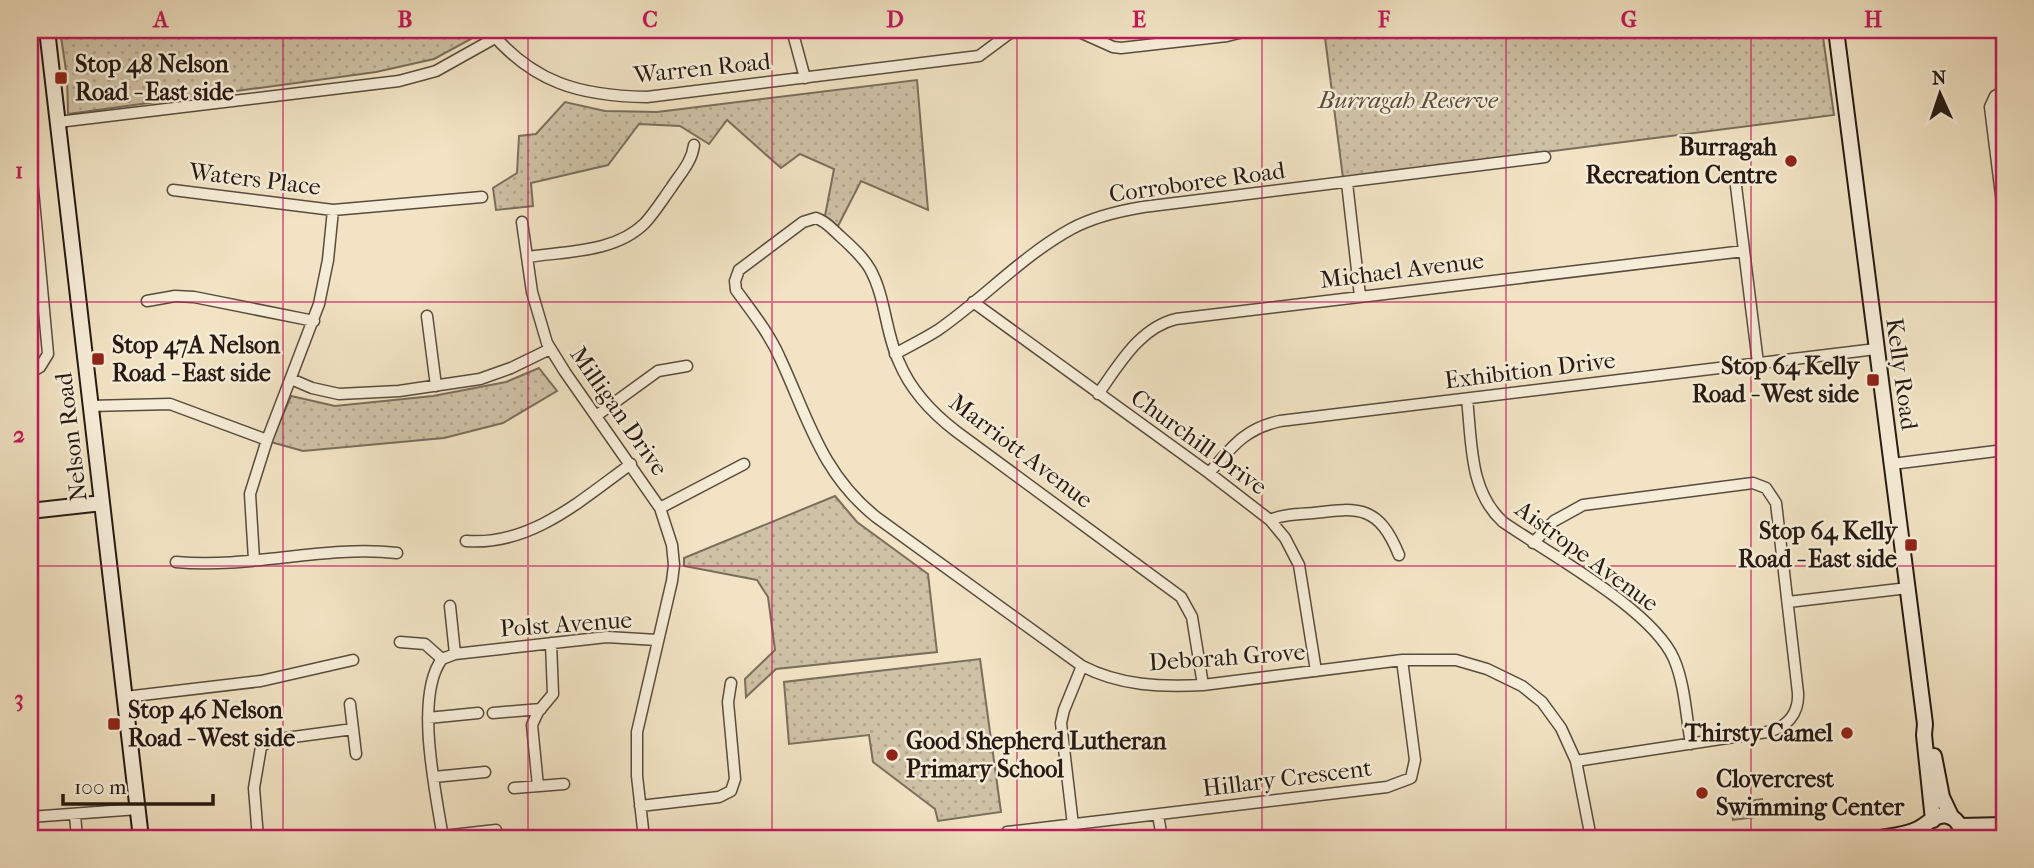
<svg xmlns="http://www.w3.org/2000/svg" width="2034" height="868" font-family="'IM FELL French Canon',serif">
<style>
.park{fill:url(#park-dots);stroke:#7a6e5c;stroke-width:2}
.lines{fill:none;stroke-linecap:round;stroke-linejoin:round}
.street-casing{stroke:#594c3e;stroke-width:13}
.secondary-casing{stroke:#261a12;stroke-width:18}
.street{stroke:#f6edd8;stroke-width:10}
.secondary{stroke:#f6edd8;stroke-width:14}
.grid{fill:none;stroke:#c2185b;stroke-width:2;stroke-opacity:0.55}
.poi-dot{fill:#8f2418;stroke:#f6edd8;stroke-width:2.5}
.labels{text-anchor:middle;stroke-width:5;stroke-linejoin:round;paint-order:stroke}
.poi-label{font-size:24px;font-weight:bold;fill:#261a12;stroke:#f6edd8;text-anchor:start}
.street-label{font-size:24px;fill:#261a12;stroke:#f6edd8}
.park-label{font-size:24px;font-style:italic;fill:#584c3e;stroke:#f6edd8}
.neatline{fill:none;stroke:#c2185b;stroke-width:2.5}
.grid-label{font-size:23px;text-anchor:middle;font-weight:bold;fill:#c2185b}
</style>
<defs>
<pattern id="park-dots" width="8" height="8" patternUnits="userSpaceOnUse" patternTransform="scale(1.75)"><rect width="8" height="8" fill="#cec1a5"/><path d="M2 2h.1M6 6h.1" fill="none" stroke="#b1a58d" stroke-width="1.8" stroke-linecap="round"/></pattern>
</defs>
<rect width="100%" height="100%" fill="#f1e3c3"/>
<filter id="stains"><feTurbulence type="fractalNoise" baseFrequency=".00286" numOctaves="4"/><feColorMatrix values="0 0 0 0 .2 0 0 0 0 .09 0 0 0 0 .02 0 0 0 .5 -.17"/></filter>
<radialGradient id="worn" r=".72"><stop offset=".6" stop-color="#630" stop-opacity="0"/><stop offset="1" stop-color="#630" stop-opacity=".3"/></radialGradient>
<path class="park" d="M60,30H464L471,39L434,59L376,72L68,114L67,77Z
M1324,30H1822L1834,115L1343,178Z
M917,80L928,210L861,181L837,228L825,216L834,169L800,154L781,168L727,120L709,144L680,126L639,124L608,165L531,183L533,206L496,210L493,188L517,173L519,136L536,134L565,102L605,111L657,112Z
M539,368L557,391L503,423L444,438L303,451L271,442L291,396L335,406L433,396L506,382Z
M835,496L857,522L928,574L937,652L776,669L746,697L745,679L775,650L768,597L757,580L684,566V558Z
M980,659L1001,812L938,821L935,809L873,762L869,735L789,744L784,682Z
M1762,799L1764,816L1733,820L1731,803Z"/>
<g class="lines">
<g class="street-casing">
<path id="street" d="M489,30C533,83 580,96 647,97L979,56L1014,30
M792,30L805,78
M1075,30L1113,47L1121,48L1227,36L1251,30
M2004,91L1995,96L1990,107L2004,219
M58,122L399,81L436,71L495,38
M30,157L48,354L40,367L30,373
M1735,178L1758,363
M1347,183L1360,296
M173,190L333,210L482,197
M522,222L532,292L547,343L565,372L660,508L672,545L674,565L672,581L637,732V776L644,838
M527,257C566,251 615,253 645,223C655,212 663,199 671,188C680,174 692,162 694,145
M147,301L175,296L194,297L314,321
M973,302L1209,473L1270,520L1285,538L1299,565L1316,671
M427,316L436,386
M895,354C909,346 924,339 938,330C983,299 1022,256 1071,229C1093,217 1119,211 1143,207L1545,157
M291,379L312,388L339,394L399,391L480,379L511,368L550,349
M1098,394C1119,365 1139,328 1176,319L1744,251
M1467,399C1472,443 1469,491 1503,522C1549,554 1652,609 1674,659C1685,685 1686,716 1691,744
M90,406L170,404L267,440L319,304L328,260L333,210
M596,416L658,371L687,366
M1892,464L2004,450
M1209,473C1232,447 1244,429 1280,421L1876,349
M660,508L744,464
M1270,520C1283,514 1299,514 1313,513C1360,507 1379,506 1399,555
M466,541C531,546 581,500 631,464
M1533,543L1554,521L1583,505L1753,483L1766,488L1776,503L1798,693C1799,714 1787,727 1767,732L1576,761
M254,559L250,494L267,440
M176,562C250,569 324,545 397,553
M1788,602L1908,588
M450,606L455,654
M400,642L425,644L442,659
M1203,685L1192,617L1181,597L957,432C932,413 911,391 899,362C885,332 886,298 870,269C863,257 852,247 841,237C833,230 826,221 816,218L803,222L739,270L735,281L736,290C752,312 769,333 780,358C808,418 821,473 876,517L1082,666C1121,686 1160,687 1203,685L1402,660H1456L1487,669L1522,686L1542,702L1561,728L1576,761L1591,838
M125,697L261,681L353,660
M350,704L356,754
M493,713L541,709
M428,718L478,713
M434,777L485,772
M538,786L532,725L538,712L553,694L551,643
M514,788L564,784
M640,806L719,797L731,791L735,779L728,702L731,683
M75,815L77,838
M1158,815L1162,838
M30,817L138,809
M1073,825L1061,723L1064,710L1082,666
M1007,832L1387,787L1411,778L1415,760L1402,660
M443,836L496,830
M258,838L254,788L261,747L271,740L353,729
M443,838C436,794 414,696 442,659L455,654L607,637L657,640"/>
</g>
<g class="secondary-casing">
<path id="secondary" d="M47,30L141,838
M1836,30L1925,724L1924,735L1933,820
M30,511L102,503
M1934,756L1942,797L1952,818
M1960,826L2004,825
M1880,838C1891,836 1903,835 1913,831C1923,828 1929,820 1937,817C1952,811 1963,824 1961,838"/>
</g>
<use href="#street" class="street"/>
<use href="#secondary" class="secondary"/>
</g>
<path class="grid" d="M283,30V838M528,30V838M772,30V838M1017,30V838M1262,30V838M1506,30V838M1751,30V838M30,302H2004M30,566H2004"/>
<g class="poi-dot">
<rect x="54" y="71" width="14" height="14" rx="3.5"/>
<circle cx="1791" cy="161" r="7"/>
<rect x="91" y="352" width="14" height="14" rx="3.5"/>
<rect x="1866" y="373" width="14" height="14" rx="3.5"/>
<rect x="1904" y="538" width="14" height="14" rx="3.5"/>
<rect x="107" y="717" width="14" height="14" rx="3.5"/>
<circle cx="1847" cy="733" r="7"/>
<circle cx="892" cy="755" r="7"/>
<circle cx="1702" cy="793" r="7"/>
</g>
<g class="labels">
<g class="poi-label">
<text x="75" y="72">Stop 48 Nelson<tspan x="75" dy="28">Road - East side</tspan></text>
<text x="1777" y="155" text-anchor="end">Burragah<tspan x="1777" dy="28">Recreation Centre</tspan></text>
<text x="112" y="353">Stop 47A Nelson<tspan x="112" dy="28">Road - East side</tspan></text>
<text x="1859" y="374" text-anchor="end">Stop 64 Kelly<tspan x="1859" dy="28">Road - West side</tspan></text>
<text x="1897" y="539" text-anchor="end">Stop 64 Kelly<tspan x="1897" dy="28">Road - East side</tspan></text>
<text x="128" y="718">Stop 46 Nelson<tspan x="128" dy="28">Road - West side</tspan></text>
<text x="1833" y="741" text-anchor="end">Thirsty Camel</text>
<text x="906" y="749">Good Shepherd Lutheran<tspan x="906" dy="28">Primary School</tspan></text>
<text x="1716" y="787">Clovercrest<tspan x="1716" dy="28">Swimming Center</tspan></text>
</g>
<g class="street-label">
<text transform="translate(702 68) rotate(-6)" y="8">Warren Road</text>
<text transform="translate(255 179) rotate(7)" y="8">Waters Place</text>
<text transform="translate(1197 182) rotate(-8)" y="8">Corroboree Road</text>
<text transform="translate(1402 270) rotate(-7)" y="8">Michael Avenue</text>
<text transform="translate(1530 370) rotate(-7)" y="8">Exhibition Drive</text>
<text transform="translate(1902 374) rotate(82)" y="8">Kelly Road</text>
<text transform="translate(619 411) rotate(55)" y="8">Milligan Drive</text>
<text transform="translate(71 437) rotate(-97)" y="8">Nelson Road</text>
<text transform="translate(1199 442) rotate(36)" y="8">Churchill Drive</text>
<text transform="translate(1021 451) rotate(37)" y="8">Marriott Avenue</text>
<text transform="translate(1587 556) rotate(36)" y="8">Aistrope Avenue</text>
<text transform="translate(566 624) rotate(-4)" y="8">Polst Avenue</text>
<text transform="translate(1227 657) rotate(-4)" y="8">Deborah Grove</text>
<text transform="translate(1287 778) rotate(-7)" y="8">Hillary Crescent</text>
</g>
<g class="park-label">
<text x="1408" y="108">Burragah Reserve</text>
</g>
</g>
<rect width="2034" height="868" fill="none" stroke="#f1e3c3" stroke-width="77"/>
<g transform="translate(1940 94) rotate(357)" stroke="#f6edd8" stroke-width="5" paint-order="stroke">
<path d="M0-5L12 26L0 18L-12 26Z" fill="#261a12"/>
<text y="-10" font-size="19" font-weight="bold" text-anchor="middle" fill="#261a12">N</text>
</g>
<path d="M63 794v10h150v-10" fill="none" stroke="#261a12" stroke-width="3.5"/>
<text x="74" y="794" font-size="21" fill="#261a12" stroke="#f6edd8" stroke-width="5" paint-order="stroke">100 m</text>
<rect x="38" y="38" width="1958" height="792" class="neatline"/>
<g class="grid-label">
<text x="161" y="27">A</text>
<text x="405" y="27">B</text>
<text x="650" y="27">C</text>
<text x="895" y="27">D</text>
<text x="1139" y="27">E</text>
<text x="1384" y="27">F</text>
<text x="1629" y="27">G</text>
<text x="1873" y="27">H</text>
<text x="19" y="178">1</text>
<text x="19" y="442">2</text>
<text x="19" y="706">3</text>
</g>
<rect width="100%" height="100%" filter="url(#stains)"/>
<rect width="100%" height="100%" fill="url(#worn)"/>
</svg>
